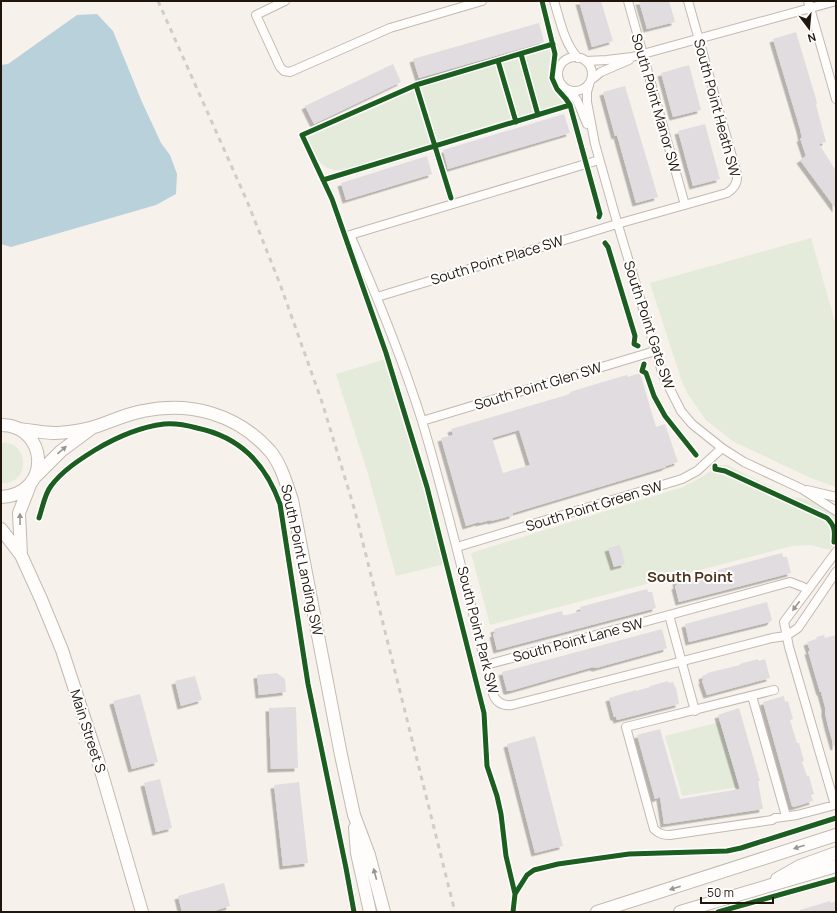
<svg xmlns="http://www.w3.org/2000/svg" width="837" height="913" font-family="Manrope,sans-serif">
<style>
.green{fill:#e5ebda}
.water{fill:#b8d1da}
.building{fill:#e1dcdf;fill-rule:evenodd;filter:url(#shadow)}
.lines{fill:none;stroke-linecap:round;stroke-linejoin:round}
.minor-casing{stroke:#c2bab2;stroke-width:10}
.secondary-casing{stroke:#c2bab2;stroke-width:14}
.minor{stroke:#fefdfc;stroke-width:8}
.secondary{stroke:#fefdfc;stroke-width:12}
.rail{stroke:#cfcdcc;stroke-width:3;stroke-dasharray:5 5;stroke-linecap:butt}
.cycleway-casing{stroke:#fff;stroke-width:8}
.cycleway{stroke:#1b5e20;stroke-width:5}
.oneway{fill:#9a9590}
.labels{text-anchor:middle;stroke-width:4;stroke-linejoin:round;paint-order:stroke}
.street-label{font-size:14px;fill:#20160c;stroke:#fff}
.neighbourhood-label{font-size:15px;font-weight:bold;fill:#4d341e;stroke:#fff}
</style>
<defs>
<filter id="shadow"><feDropShadow dx="-3.5" dy="3.5" stdDeviation="0" flood-color="#0004"/></filter>
</defs>
<rect width="100%" height="100%" fill="#f7f1eb"/>
<path class="green" d="M551,46L553,56L549,72L552,86L567,104L558,107L350,170C345,169 340,171 334,170C318,167 310,149 304,136L418,85Z
M811,238L836,325V487L813,479L734,442L706,420L689,396L682,382L650,283Z
M386,359L417,461L445,564L396,576L368,474L336,374Z
M1,443C30,440 31,485 1,483Z
M720,465H727L791,497C808,498 822,505 836,515V544L829,550L811,545L792,546L490,625L471,553L683,487L700,478Z
M720,722L739,787L682,796L665,736Z"/>
<path class="water" d="M97,14L113,31L142,102L161,143L170,155L177,174L176,194L156,205L11,247L1,244V65L8,64L77,15Z"/>
<path class="building" d="M579,1H601L613,41L592,47Z
M639,1H669L675,22L647,29Z
M539,23L544,42L419,78L413,59Z
M796,32L816,99L817,104L816,105L825,138L826,142L819,144L836,171V209L800,160L806,156L800,138H802L800,129L773,39Z
M393,64L401,82L314,124L305,106Z
M689,65L701,110L673,117L661,73Z
M625,86L658,197L636,203L617,135L615,136L603,92Z
M564,114L570,133L448,169L443,150Z
M705,124L720,179L693,186L678,131Z
M427,156L432,174L346,200L341,183Z
M640,373L656,427L665,424L678,462L666,466V467L513,513V515L503,518L491,521V520L479,523V522L466,526L441,438L453,435L451,429L570,394V392L606,381L627,375L628,377ZM519,430L530,465L503,473L492,438Z
M620,545L625,564L614,567L608,548Z
M782,553L783,557H787L791,573L679,602L675,586L677,585L676,581Z
M647,589L648,592H652L656,608L497,650L493,634L495,633L494,629L562,611L563,615H567L581,611L580,607Z
M767,602L772,620L770,622L689,642L685,624Z
M662,629L667,648L665,649L596,668L593,667L510,691H507L502,672Z
M824,635L825,638L836,635V746L834,747L828,726L825,713V707L821,692H820L808,651H810L807,642L817,639L816,637Z
M758,659L759,661L765,659L770,678L707,695L702,681L703,680L702,676L707,674V673L740,665V664Z
M277,673L285,679L286,692L259,695L257,675Z
M195,676L202,700L181,706L175,681Z
M668,681L669,683L673,682L675,687H676L679,704L617,720L616,717H614L609,698L636,690V691L650,687V686Z
M140,694L158,762L132,769L113,701Z
M784,696L785,702L788,701L793,719L790,720L797,743H799L804,761L802,762L807,776H809L814,794L811,795L813,801L794,807L792,806L763,702Z
M296,707L298,768L271,769L269,708Z
M739,708L760,781H758L763,809L664,824L660,797L655,799L637,735L660,729L680,799L740,789L718,715Z
M535,736L563,846L535,853L507,744Z
M160,779L172,828L156,832L144,783Z
M299,782L308,863L283,866L274,785Z
M224,883L230,906L211,912H182L178,896Z
M830,901L831,903L836,901V912H800V910Z"/>
<g class="lines">
<g class="minor-casing">
<path id="minor" d="M285,1L256,15L280,67L284,71L290,72L390,28L482,1
M554,1C560,20 564,43 578,58
M628,1L685,205
M808,1L836,99
M558 74a17 17 0 1 1 34 0a17 17 0 1 1-34 0Z
M586,61L607,60L632,57L836,1
M591,80L601,72L629,60
M589,85L587,92V102L595,144L615,215L663,375L681,411L692,424L722,448L744,462L802,489L836,511
M568,90L577,100L587,124
M599,160L350,235C377,296 402,358 422,421C449,511 470,603 493,694C496,702 502,706 512,705L772,638L786,636L798,628L836,572
M377,297L617,224L727,193C735,188 738,182 737,174L688,1
M422,421L655,351
M807,490L836,497
M457,547L682,479L697,471L722,448
M669,615L695,711
M486,665L790,582L803,587
M774,690L626,727L654,829C659,834 663,835 670,835L772,820L775,818L797,815L835,805L789,647L784,622L836,552
M752,696L786,816"/>
</g>
<g class="secondary-casing">
<path id="secondary" d="M1,425C48,425 53,494 1,497
M19,429C30,430 43,433 55,433C64,433 85,430 94,427C110,422 126,414 143,411C190,401 237,414 270,451C281,464 286,483 292,500L341,755L354,815L369,855L384,912
M36,476L61,451L92,428
M1,529L21,555L41,599L62,650L97,757L142,912
M21,555L19,513L30,485
M355,828L357,853L370,912
M777,879L800,866L836,853
M597,912L836,835
M680,912L836,866"/>
</g>
<use href="#minor" class="minor"/>
<use href="#secondary" class="secondary"/>
<path class="rail" d="M158,1L247,201L280,284L322,402L355,511L455,912"/>
<g class="cycleway-casing">
<path id="cycleway" d="M542,1L555,54L552,78L557,89L566,99L570,105L600,214L599,217
M521,54L538,115
M498,61L516,122
M416,85L451,198
M323,180L570,105
M605,243L608,247L635,336L634,344L638,346
M644,364L642,371L646,373L654,396L665,416L696,455
M715,466V469L725,471L827,518C835,526 835,531 834,542
M39,518C42,509 45,493 51,486C62,471 79,460 95,450C115,438 140,427 164,424C175,423 186,425 197,428C240,437 265,463 280,504L308,684L346,868L354,912
M515,894L527,875L534,870L558,864L629,854L727,851L741,848L836,818
M513,912L515,894L506,856L501,814L497,796L487,766L484,713L427,487L386,353L366,296L332,199L302,135L416,85L553,44
M718,912L836,879"/>
</g>
<use href="#cycleway" class="cycleway"/>
</g>
<defs><path id="oneway-solid" d="M-6-.8H1V-3.2L6.5 0L1 3.2V.8H-6Z"/></defs>
<g class="oneway">
<use href="#oneway-solid" transform="translate(62 450) rotate(-40)"/>
<use href="#oneway-solid" transform="translate(20 519) rotate(-91)"/>
<use href="#oneway-solid" transform="translate(796 606) rotate(127)"/>
<use href="#oneway-solid" transform="translate(799 847) rotate(162)"/>
<use href="#oneway-solid" transform="translate(375 874) rotate(-105)"/>
<use href="#oneway-solid" transform="translate(675 888) rotate(162)"/>
</g>
<g class="labels">
<g class="street-label">
<text transform="translate(656 103) rotate(74)" y="5">South Point Manor SW</text>
<text transform="translate(717 108) rotate(75)" y="5">South Point Heath SW</text>
<text transform="translate(497 260) rotate(-17)" y="5">South Point Place SW</text>
<text transform="translate(649 325) rotate(72)" y="5">South Point Gate SW</text>
<text transform="translate(538 386) rotate(-17)" y="5">South Point Glen SW</text>
<text transform="translate(594 506) rotate(-17)" y="5">South Point Green SW</text>
<text transform="translate(302 560) rotate(78)" y="5">South Point Landing SW</text>
<text transform="translate(478 630) rotate(76)" y="5">South Point Park SW</text>
<text transform="translate(578 640) rotate(-15)" y="5">South Point Lane SW</text>
<text transform="translate(88 731) rotate(72)" y="5">Main Street S</text>
</g>
<g class="neighbourhood-label">
<text x="690" y="582">South Point</text>
</g>
</g>
<rect width="837" height="913" fill="none" stroke="#20160c" stroke-width="4"/>
<g transform="translate(809 28) rotate(164)" stroke="#ffffff" stroke-width="3" paint-order="stroke">
<path d="M0-3L7 15L0 10L-7 15Z" fill="#20160c"/>
<text y="-6" font-size="11" font-weight="bold" text-anchor="middle" fill="#20160c">N</text>
</g>
<path d="M701 897v6h72v-6" fill="none" stroke="#20160c" stroke-width="2"/>
<text x="707" y="897" font-size="12" fill="#20160c" stroke="#ffffff" stroke-width="3" paint-order="stroke">50 m</text>
</svg>
